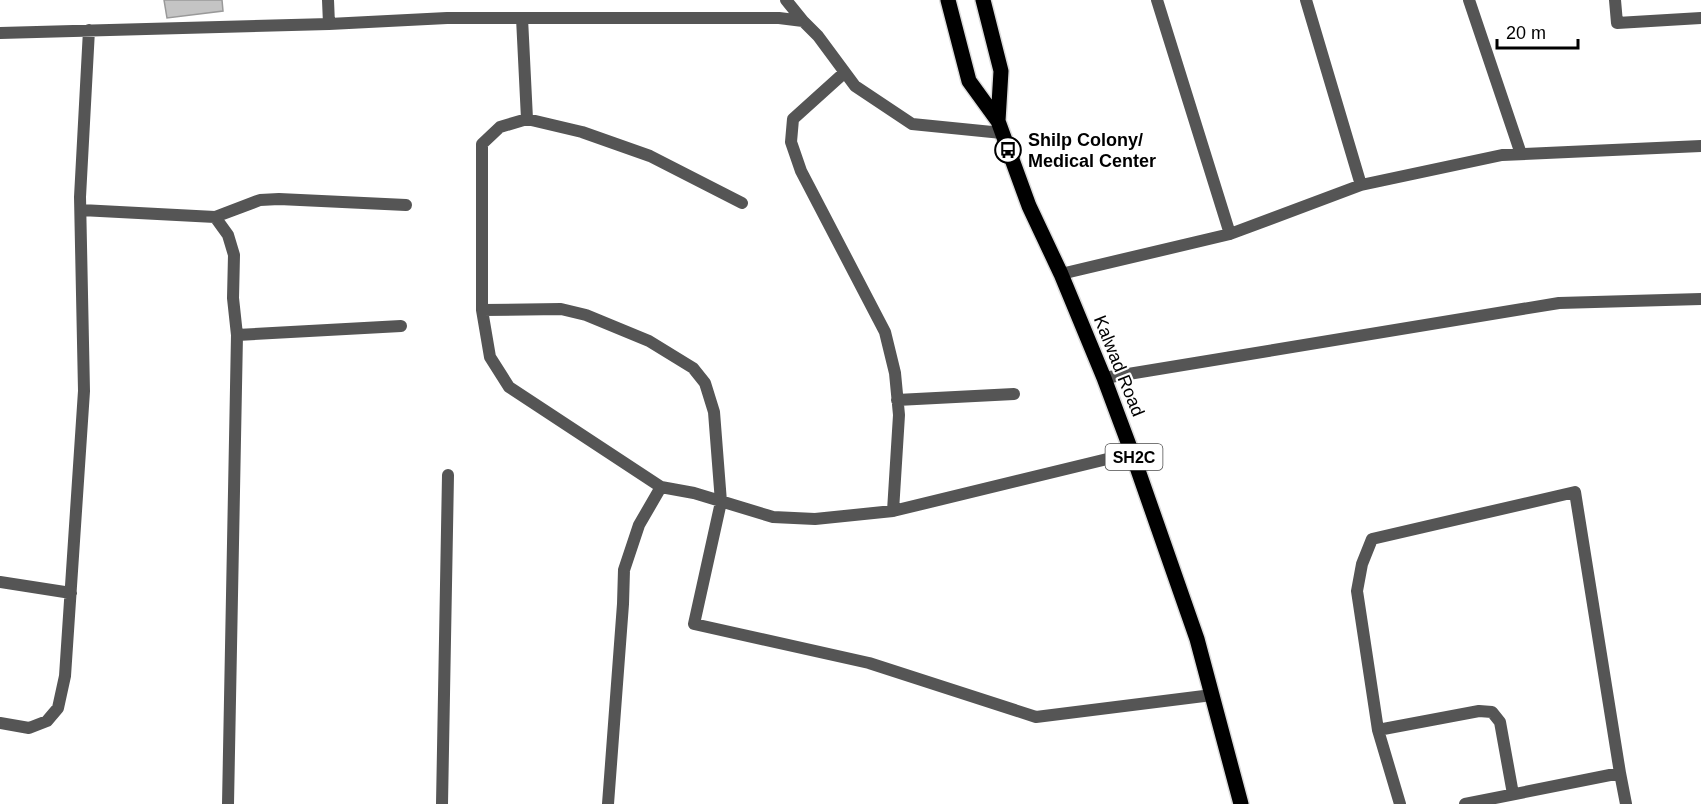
<svg xmlns="http://www.w3.org/2000/svg" width="1701" height="804" font-family="Helvetica,sans-serif">
<style>
.building{fill:#c4c4c4;stroke:#999;stroke-width:1.5}
.lines{fill:none;stroke-linecap:round;stroke-linejoin:round}
.primary-casing{stroke:#dbdbdb;stroke-width:18}
.minor{stroke:#555;stroke-width:12}
.primary{stroke:#000;stroke-width:15}
.labels{text-anchor:middle;stroke-width:4.5;stroke-linejoin:round;paint-order:stroke}
.shield{fill:#fff;stroke:#4c4c4c;stroke-width:1.5}
.shield-label{font-size:16px;font-weight:bold;fill:#000}
.poi-label{font-size:18px;font-weight:bold;fill:#000;stroke:#fff;text-anchor:start}
.street-label{font-size:18px;fill:#000;stroke:#fff}
</style>
<rect width="100%" height="100%" fill="#fff"/>
<path class="building" d="M164,0H222L223,11L167,18Z"/>
<g class="lines">
<g class="primary-casing">
<path id="primary" d="M948,0L969,81L998,121L1029,206L1061,274L1104,378L1132,453L1197,639L1241,804
M983,0L1001,71L998,121"/>
</g>
<path class="minor" d="M328,0L329,24
M786,0L803,21
M1157,0L1230,234
M1306,0L1361,185
M1469,0L1521,154
M1615,0L1617,23L1701,18
M522,18L527,119
M0,33L329,24L447,18H779L803,21L818,36L855,86L912,124L1002,133
M844,73L793,119L791,142L801,171L885,332L895,373L899,415L893,511
M742,203L650,156L582,132L527,119L500,127L482,144V310L490,357L509,387L661,487L694,493L773,517L815,519L893,511L1132,453
M81,210L215,217L228,235L234,255L233,298L237,335L228,804
M215,217L260,200L279,199L406,205
M1061,274L1230,234L1361,185L1502,155L1701,146
M482,310L561,309L586,315L649,341L693,368L705,383L714,412L721,502L694,624L869,663L1036,717L1212,695
M237,335L401,326
M1104,378L1559,303L1701,299
M897,400L1014,394
M0,582L71,593
M0,723L29,728L47,721L58,708L65,676L84,391L80,197L89,30
M1378,730L1479,711L1492,712L1500,722L1513,794
M1620,773L1626,804
M442,804L448,475
M608,804L623,604L624,570L639,525L661,487
M1400,804L1378,730L1357,591L1362,564L1372,539L1575,492L1620,773L1465,804"/>
<use href="#primary" class="primary"/>
</g>
<defs>
<g id="bus-ring" transform="scale(1.35)"><circle r="9.5" fill="#fff" stroke="#000" stroke-width="1.5"/><path d="M-5-6H5V4H4V6H2V4H-2V6H-4V4H-5ZM-3.5-4V0h7V-4ZM-3.5 1.2v1.5H-2V1.2ZM2 1.2v1.5H3.5V1.2Z" fill="#000"/></g>
</defs>
<g fill-rule="evenodd">
<use href="#bus-ring" x="1008" y="150"/>
</g>
<g class="labels">
<rect class="shield" x="1105.5" y="444" width="57" height="26" rx="4.5"/>
<g class="shield-label">
<text x="1134" y="463">SH2C</text>
</g>
<g class="poi-label">
<text x="1028" y="146">Shilp Colony/<tspan x="1028" dy="21">Medical Center</tspan></text>
</g>
<g class="street-label">
<text transform="translate(1119 366) rotate(68)" y="6">Kalwad Road</text>
</g>
</g>
<path d="M1497 39v9h81v-9" fill="none" stroke="#000000" stroke-width="3"/>
<text x="1506" y="39" font-size="18" fill="#000000" stroke="#ffffff" stroke-width="4.5" paint-order="stroke">20 m</text>
</svg>
